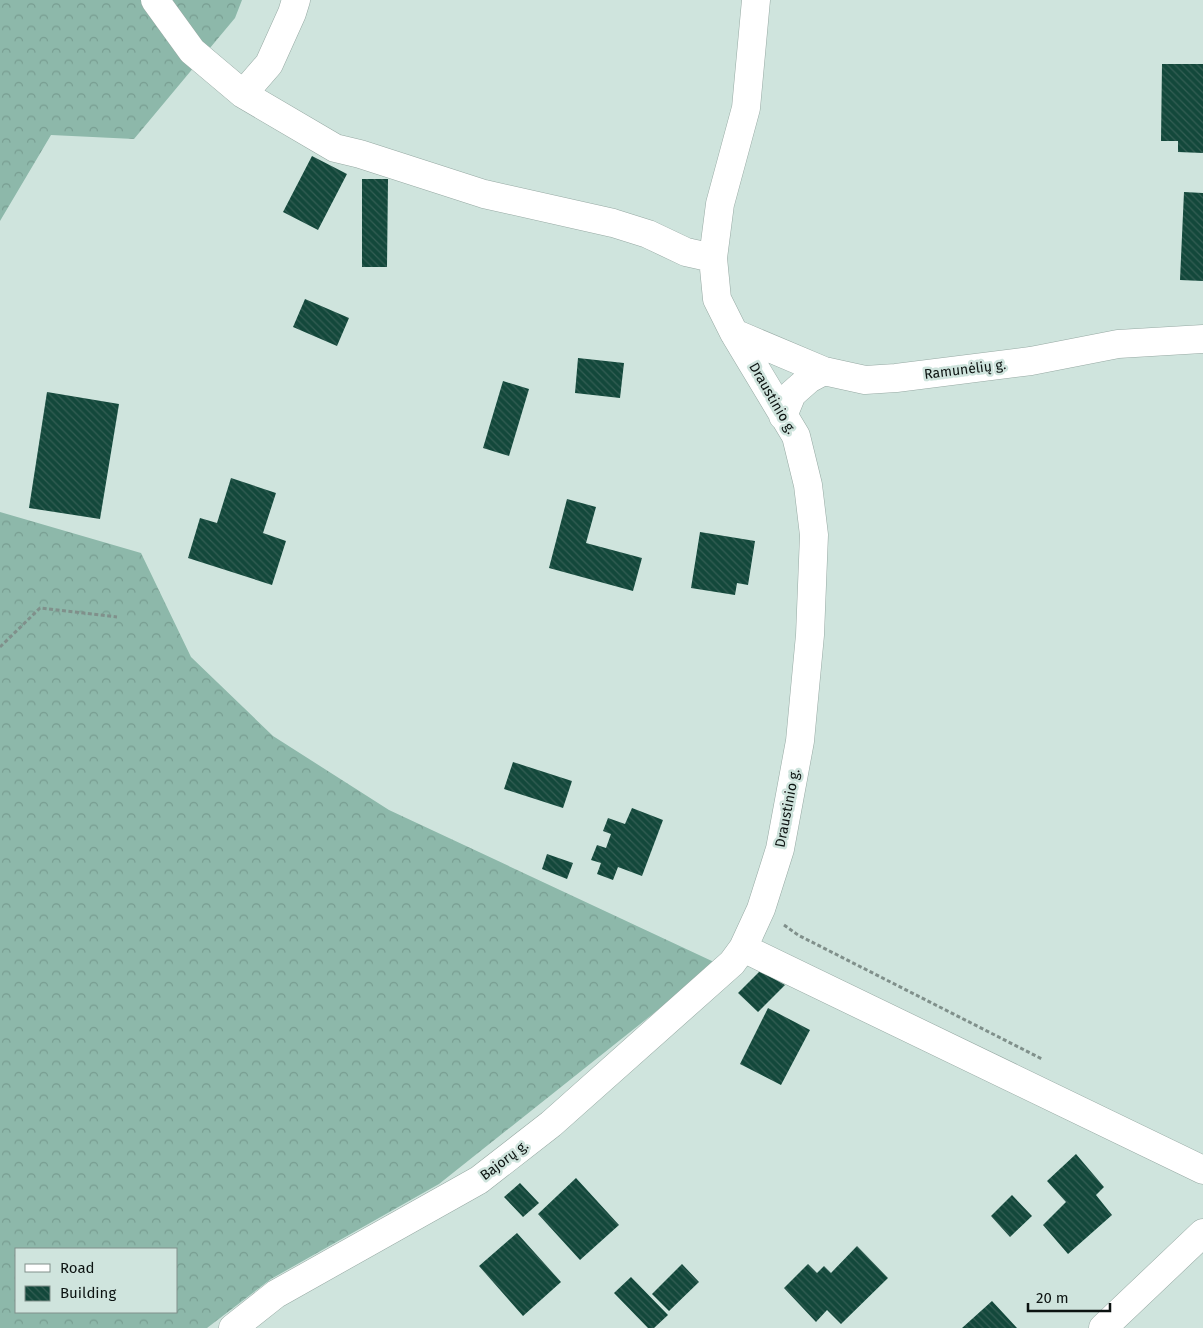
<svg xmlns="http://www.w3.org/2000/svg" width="1203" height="1328" font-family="'Fira Sans',sans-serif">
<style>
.forest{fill:url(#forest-crowns);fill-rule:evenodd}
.building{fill:url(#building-back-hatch)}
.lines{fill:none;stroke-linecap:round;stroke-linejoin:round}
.minor-casing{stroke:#96a9a3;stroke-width:29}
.path{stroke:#80908b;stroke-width:3;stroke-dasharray:4 2.5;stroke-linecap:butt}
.minor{stroke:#fff;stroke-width:28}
.labels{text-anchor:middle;stroke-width:5;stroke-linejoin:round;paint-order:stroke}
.street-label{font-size:14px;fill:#0c1311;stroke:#cfe4dd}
</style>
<defs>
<pattern id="forest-crowns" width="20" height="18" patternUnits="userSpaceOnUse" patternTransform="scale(1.25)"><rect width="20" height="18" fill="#8db8aa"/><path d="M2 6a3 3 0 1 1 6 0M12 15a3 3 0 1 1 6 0" fill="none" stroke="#789d91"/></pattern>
<pattern id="building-back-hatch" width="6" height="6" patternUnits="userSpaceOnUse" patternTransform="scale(1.25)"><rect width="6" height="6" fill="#13483b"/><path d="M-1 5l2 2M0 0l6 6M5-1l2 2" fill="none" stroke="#345e54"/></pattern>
</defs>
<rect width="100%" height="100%" fill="#cfe4dd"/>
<path class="forest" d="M0,0H242L235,18L134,139L51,135L0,221Z
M0,512L141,553L191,657L273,736L389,810L714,962L688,986L439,1184L271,1279L207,1328H0ZM16,1249H176V1312H16Z"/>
<path class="building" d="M1162,64H1203V153L1178,152V141H1161Z
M312,156L347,174L318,230L283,212Z
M362,179H388L387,267H362Z
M1184,192L1203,193V281L1180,280Z
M305,299L349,318L337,346L293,327Z
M578,358L624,363L620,398L575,393Z
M503,381L529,389L509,456L483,448Z
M47,392L119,404L100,519L29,508Z
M231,478L276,493L263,533L286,541L272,585L188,558L200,518L217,523Z
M567,499L596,507L586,543L642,558L633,591L549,568Z
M700,532L755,541L748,585L737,583L735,595L691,588Z
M513,762L572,781L563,808L504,789Z
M632,808L663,820L642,876L618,867L613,880L597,874L601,863L591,860L597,845L606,848L611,834L603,831L608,818L625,824Z
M547,854L573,863L567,879L542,869Z
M760,971L785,985L758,1012L738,993Z
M768,1008L810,1030L781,1085L740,1064Z
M1076,1154L1104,1187L1096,1195L1112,1215L1068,1254L1043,1225L1066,1202L1047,1181Z
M576,1178L619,1225L580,1260L538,1214Z
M520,1183L539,1203L523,1217L504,1197Z
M1012,1195L1032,1216L1010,1237L991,1216Z
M517,1233L561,1282L523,1316L479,1266Z
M857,1246L888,1278L841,1324L827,1310L816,1322L784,1288L808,1264L817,1273L824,1266L831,1273Z
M682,1264L699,1282L669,1311L652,1294Z
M631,1277L668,1315L654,1328H648L614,1293Z
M992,1301L1017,1328H962Z"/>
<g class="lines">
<g class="minor-casing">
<path id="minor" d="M155,0L192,51L243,94L335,148L360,154L484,194L613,223L648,234L686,252L713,258
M243,94L269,64L292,13L296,0
M734,333L824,371L865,380L896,378L1031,361L1118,344L1203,339
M783,416L792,394L809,379L824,371
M743,948L1203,1170
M233,1328L276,1294L479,1180L551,1124L732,963L743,948L761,909L780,849L800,741L810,635L814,535L808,485L796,436L734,333L717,299L713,258L720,204L746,108L756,0
M1103,1328L1203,1233"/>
</g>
<path class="path" d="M0,647L40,608L117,617
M784,925L798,935L1042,1059"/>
<use href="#minor" class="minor"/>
</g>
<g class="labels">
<g class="street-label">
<text transform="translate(965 369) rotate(-7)" y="5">Ramunėlių g.</text>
<text transform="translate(773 398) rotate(60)" y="5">Draustinio g.</text>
<text transform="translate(787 808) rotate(-79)" y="5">Draustinio g.</text>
<text transform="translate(504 1160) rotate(-37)" y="5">Bajorų g.</text>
</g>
</g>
<rect x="15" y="1248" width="162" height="65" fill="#cfe4dd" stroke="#81908b"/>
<rect x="25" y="1264" width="25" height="8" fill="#ffffff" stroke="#81908b"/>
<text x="60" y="1273" font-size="15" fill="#0c1311">Road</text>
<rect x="25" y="1286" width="25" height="15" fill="url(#building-back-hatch)" stroke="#81908b"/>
<text x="60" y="1298" font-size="15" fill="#0c1311">Building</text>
<path d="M1028 1303v8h82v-8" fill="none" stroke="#0c1311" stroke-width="2.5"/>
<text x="1036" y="1303" font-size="15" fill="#0c1311" stroke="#cfe4dd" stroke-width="4" paint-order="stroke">20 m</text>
</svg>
